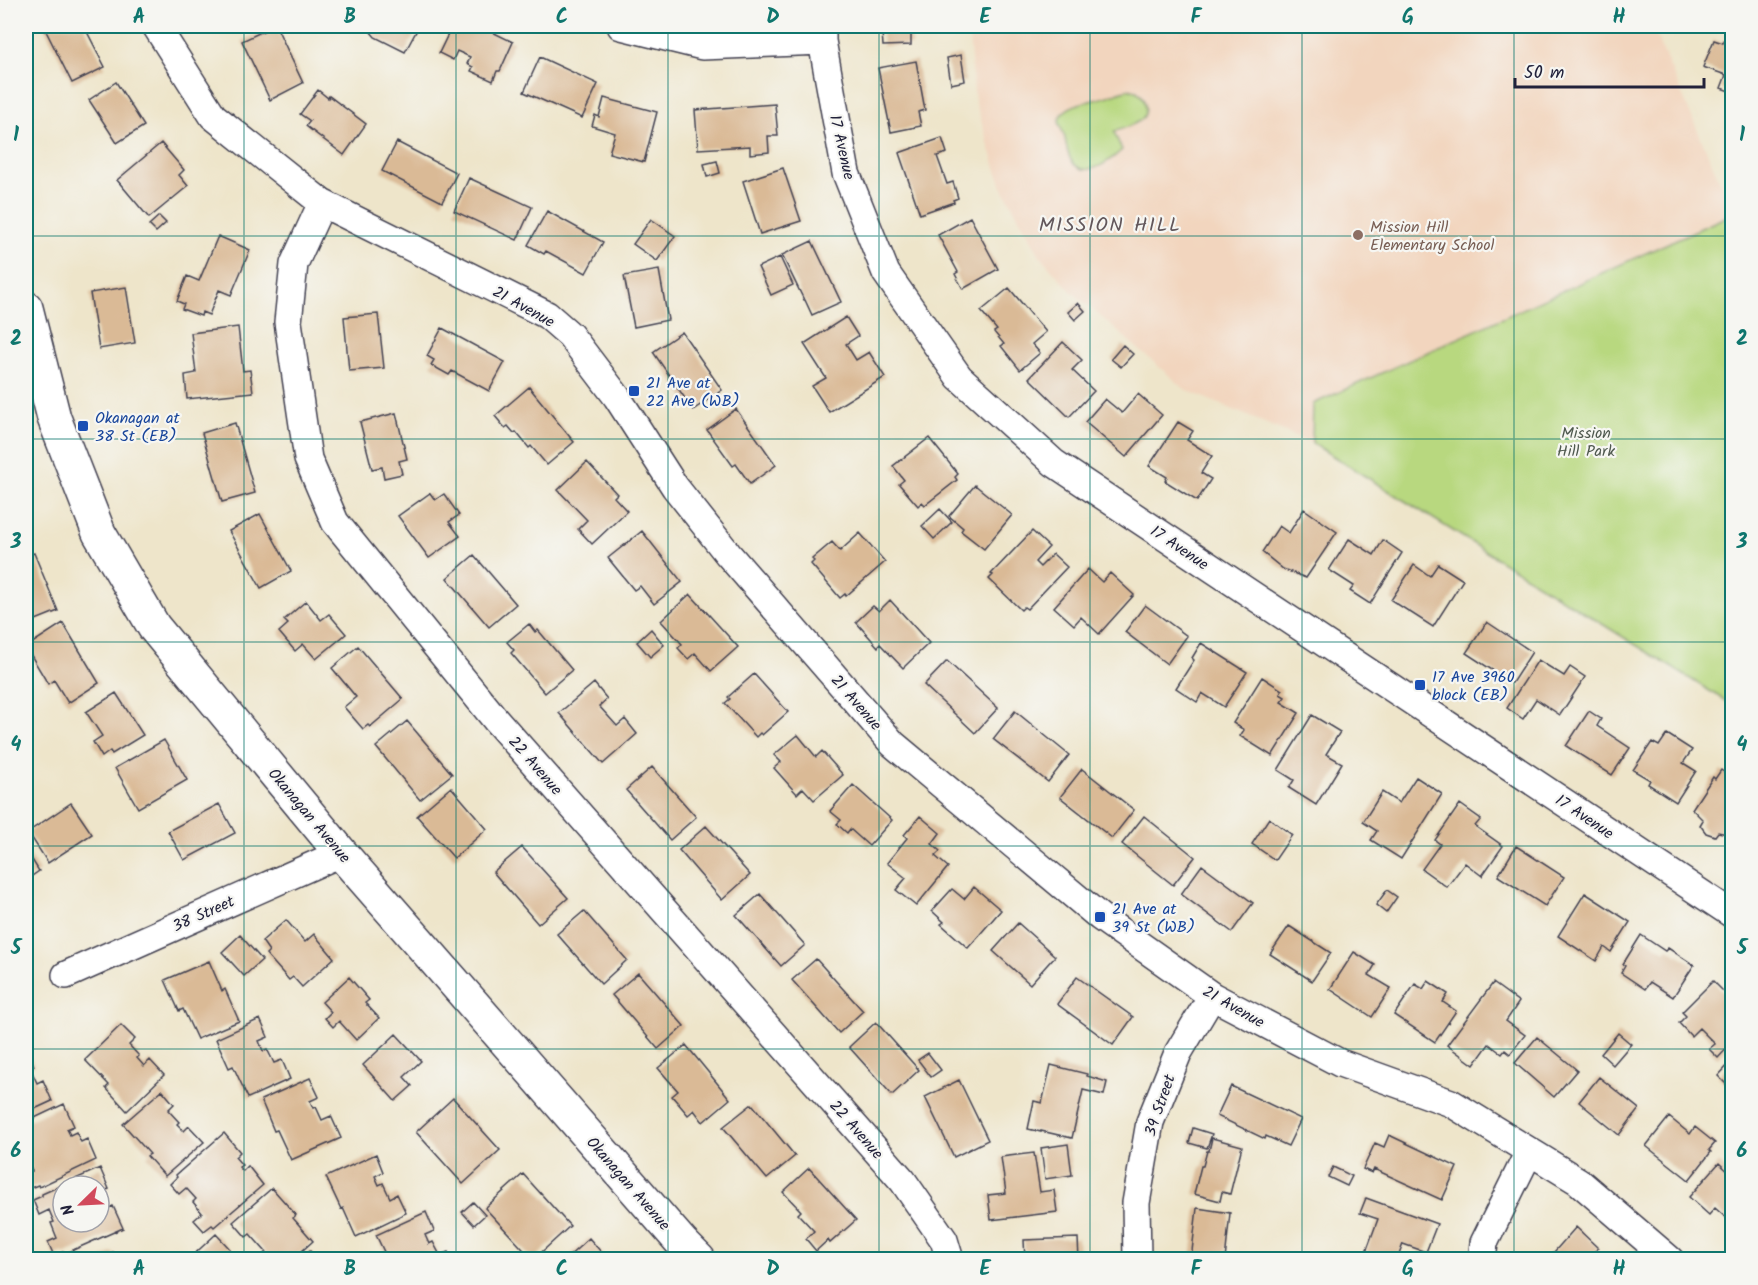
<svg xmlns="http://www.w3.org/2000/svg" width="1758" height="1285" font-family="Kalam,sans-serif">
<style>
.built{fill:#f2d5be}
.green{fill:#b8d87f;stroke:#6d7d5d;stroke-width:1.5}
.building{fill:#daba96;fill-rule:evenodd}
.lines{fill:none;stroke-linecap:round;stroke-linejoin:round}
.minor-casing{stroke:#413f50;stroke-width:30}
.tertiary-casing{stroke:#413f50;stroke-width:36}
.minor{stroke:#fff;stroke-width:27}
.tertiary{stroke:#fff;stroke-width:33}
.grid{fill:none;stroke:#0f766e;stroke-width:1.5;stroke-opacity:0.55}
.education-dot{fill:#8d6e63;stroke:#f6f6f2;stroke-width:2}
.transit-dot{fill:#1a4fb4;stroke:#f6f6f2;stroke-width:2}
.labels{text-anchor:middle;stroke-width:4.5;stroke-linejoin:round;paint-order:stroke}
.street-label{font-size:16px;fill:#22223b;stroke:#f6f6f2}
.education-label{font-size:16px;fill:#785e54;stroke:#f6f6f2;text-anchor:start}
.transit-label{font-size:16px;fill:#164399;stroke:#f6f6f2;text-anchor:start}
.park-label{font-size:16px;fill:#4f594f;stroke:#f6f6f2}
.quarter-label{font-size:20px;letter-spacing:1.5px;fill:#62575b;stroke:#f6f6f2}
.neatline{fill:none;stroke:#0f766e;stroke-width:2}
.grid-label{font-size:20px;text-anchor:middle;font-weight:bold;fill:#0f766e}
</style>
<rect width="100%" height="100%" fill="#f6f6f2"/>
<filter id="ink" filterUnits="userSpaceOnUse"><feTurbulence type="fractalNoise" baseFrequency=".0167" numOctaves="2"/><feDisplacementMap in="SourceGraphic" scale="12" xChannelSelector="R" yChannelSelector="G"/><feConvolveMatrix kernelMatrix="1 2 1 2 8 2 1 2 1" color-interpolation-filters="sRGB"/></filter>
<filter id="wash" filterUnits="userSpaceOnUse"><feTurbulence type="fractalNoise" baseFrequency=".008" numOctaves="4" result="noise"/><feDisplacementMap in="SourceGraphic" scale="24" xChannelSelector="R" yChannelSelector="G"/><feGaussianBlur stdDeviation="1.35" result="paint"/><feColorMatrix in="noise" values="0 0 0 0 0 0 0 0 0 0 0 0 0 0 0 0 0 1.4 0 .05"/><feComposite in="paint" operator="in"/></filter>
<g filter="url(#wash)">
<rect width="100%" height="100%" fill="#eee5ca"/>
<path class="built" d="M968,26H1652L1732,209V214L1313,404L1312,443L1186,390L1071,291L1041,257L1002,187L975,101Z"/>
<path class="green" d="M1129,89C1137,90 1141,93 1144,101C1152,123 1130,125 1114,132L1122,150C1109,162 1084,181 1071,160C1067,153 1066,145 1065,138C1063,132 1059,126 1059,120C1060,117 1061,114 1064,112C1072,104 1087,102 1098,99C1109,96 1119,92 1129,89Z
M1732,214V705L1312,443L1313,404Z"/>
<g id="blocks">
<path class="building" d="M48,26H84L105,67L72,83L44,27Z
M274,26H276L303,83L270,100L242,41Z
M366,26H419L405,52L375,37Z
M452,26H480L513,42L500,71H497L493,81L471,71L473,67L467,64L470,57L457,51L453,60L439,53Z
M878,26H914V32H911V45L883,46L882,32H878Z
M1730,26H1732V92L1721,88L1726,75L1703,67L1714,40L1723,43Z
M961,55L965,81L951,84L947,58Z
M540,57L598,84L582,118L524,92Z
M916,61L925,110L918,112L921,126L891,132L878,68Z
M116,82L144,126L117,143L89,100Z
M318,90L328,98L329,96L366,124L344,155L306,126L310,121L300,114Z
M604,98L657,112L644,162L609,153L615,133L592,126L595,115L599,117Z
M775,104L778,136H768L769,152L750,154V146L698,149L695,110Z
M942,138L947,153L937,156L947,184L953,182L958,198L953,200L954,202L920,214L899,153Z
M397,142L457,173L442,202L382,171Z
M161,143L184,170L179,175L188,186L149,218L117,180Z
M717,161L720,173L707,177L704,164Z
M783,168L801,221L760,234L743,181Z
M469,178L532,207L517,240L454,211Z
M547,211L603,242L586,273L546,251L544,254L528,245Z
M159,216L166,223L156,232L149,225Z
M970,217L998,269L963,289L955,274L958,272L938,235Z
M651,219L675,236L657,261L633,244Z
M218,236L250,250L231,295L219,290L209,315L202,312L201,316L182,309L184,304L177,301L187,276L199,281Z
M812,241L841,302L812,315L805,300H804L782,255Z
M780,257L793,285L771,295L758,267Z
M659,270L668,320L634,327L624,276Z
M126,287L135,343L99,349L90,293Z
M1009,288L1046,332L1032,344L1040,353L1020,370L1001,346L1004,344L994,332L997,330L981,311Z
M1078,303L1085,311L1075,320L1068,312Z
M378,314L384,368L349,371L344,317Z
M846,317L858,336L846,344L856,360L869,352L885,377L829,412L812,386L826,378L804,344Z
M238,327L243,371L250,370L253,392L187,399L185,375L196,373L191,333Z
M442,328L505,362L489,391L452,371L449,375L431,365L434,360L427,356Z
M682,332L722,390L693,410L653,352Z
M1063,342L1082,360L1072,370L1094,391L1069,417L1029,378Z
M1123,345L1133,354L1121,367L1111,359Z
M529,387L574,442L547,465L531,446L529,448L516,432L514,433L508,426L505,428L495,416Z
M1138,394L1162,415L1126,457L1085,422L1105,399L1122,413Z
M736,409L776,465L750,484L736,464L733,466L707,430Z
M396,413L407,459L399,461L402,474L384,478L382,467L372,469L360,422Z
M1178,422L1193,431L1187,440L1212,456L1201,473L1211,479L1197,501L1165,481L1167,477L1149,466Z
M235,423L255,493L222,502L202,433Z
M929,438L958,474L955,477L957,480L925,505L922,502L918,506L899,484L904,480L893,466Z
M587,462L617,494L614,497L627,511L592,544L578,529L587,520L558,490Z
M975,485L1012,515L984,549L961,531L963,528L949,516Z
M430,493L435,500L444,494L459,515L449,522L460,536L429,558L398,516Z
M940,509L952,522L934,539L922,526Z
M1304,509L1337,532L1306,578L1283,569L1262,552L1279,526L1289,533Z
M260,514L291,571L261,588L229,531Z
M642,531L682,582L654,604L640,586L634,590L608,558Z
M1032,531L1049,547L1035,562L1040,567L1053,554L1067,567L1027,609L1024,607L1021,610L989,579L993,575L991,574Z
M860,533L885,562L846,596L845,594L840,598L811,564L814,561L812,559L832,542L840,551Z
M1349,539L1374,555L1383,540L1402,553L1370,604L1350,591L1354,586L1329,570Z
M34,553L58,611L26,624V556Z
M474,555L516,604L489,627L447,578Z
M1438,564L1463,580L1433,627L1391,600L1414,565L1430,576Z
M1088,569L1102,582L1110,573L1134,595L1099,634L1081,617L1074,625L1054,607Z
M690,594L738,647L711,671L695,653L688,659L678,648L682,644L661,621Z
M890,600L929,643L903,668L880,644L878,647L856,622L873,606L879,611Z
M306,601L321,620L329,614L346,634L316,659L303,644L295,651L279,632L288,624L284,620Z
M1145,605L1187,636L1167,664L1125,632Z
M1487,622L1532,652L1512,683L1466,653Z
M63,623L99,683L68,703L54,680L48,684L26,647Z
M529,624L535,632L538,630L572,670L545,693L511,653L514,650L507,642Z
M651,629L664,645L650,657L637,642Z
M1201,643L1247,672L1224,707L1202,693L1197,702L1176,688L1194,660L1192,658Z
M358,646L403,699L370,727L368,725L363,729L344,707L356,697L332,668Z
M1538,660L1564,676L1570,667L1585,677L1560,715L1536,699L1523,719L1507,708Z
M947,661L998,708L975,733L924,685Z
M754,674L788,712L762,735L760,733L756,737L725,703L730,699L728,697Z
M1262,677L1282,690L1280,694L1285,697L1281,702L1299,713L1272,756L1240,736L1244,730L1233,723Z
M594,683L607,699L599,706L617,726L625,719L637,734L603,764L559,713Z
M116,693L143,735L112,754L110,751L102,757L93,742L102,736L86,712Z
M1015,711L1069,755L1048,782L993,739Z
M1589,711L1601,719L1597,726L1630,748L1612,775L1566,746Z
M1312,715L1340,732L1326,754L1342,763L1316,805L1289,788L1294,780L1278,770Z
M407,721L452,774L420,800L376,747Z
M1667,734L1692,750L1683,763L1696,771L1676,802L1648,784L1650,780L1633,770L1652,742L1659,746Z
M798,735L816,757L822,751L843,775L814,800L803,788L797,794L774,768L781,762L774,755Z
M164,740L187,780L138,808L115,768Z
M652,767L696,817L670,840L626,790Z
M1082,769L1134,810L1112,838L1060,797Z
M1721,770L1732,778V835L1718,832L1715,836L1706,833L1700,825L1703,820L1692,809L1713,777L1715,779Z
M1416,777L1442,794L1401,859L1371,840L1377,831L1363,822L1382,792L1399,803Z
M853,785L892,820L869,846L850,829L847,833L837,824L841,820L830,811Z
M451,787L487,829L454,858L417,816Z
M71,803L92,834L48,863L28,832Z
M219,804L235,833L184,860L168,831Z
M1460,804L1481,819L1475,826L1503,846L1482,876L1465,863L1447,887L1422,869L1440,844L1435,840Z
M920,816L940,833L932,844L940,851L935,856L948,867L916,906L896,890L906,878L887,863L907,838L904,835Z
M1144,816L1195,857L1173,885L1122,844Z
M1269,818L1292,835L1275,860L1252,844Z
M706,826L750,875L722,900L679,850Z
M1516,846L1564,877L1545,906L1498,876Z
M522,847L568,898L538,924L493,872Z
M26,850L39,871L26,880Z
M1202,865L1253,903L1232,932L1181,894Z
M974,887L1001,910L968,948L941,924L944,922L932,911L952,889L964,899Z
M1387,890L1397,897L1386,913L1376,905Z
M1585,893L1630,922L1611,952L1604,947L1596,961L1558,936Z
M760,894L805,945L781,966L736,915Z
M584,911L627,960L601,984L557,934Z
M286,920L305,942L314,934L334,958L302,987L293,977L289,980L266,954L269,951L262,941Z
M1018,923L1055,956L1030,984L993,951Z
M1289,926L1331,953L1312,981L1270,954Z
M240,935L262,960L244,976L222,952Z
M1641,935L1665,951L1668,948L1694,965L1673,997L1650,982L1645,989L1621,973L1625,966L1623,964Z
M1354,952L1375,965L1369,975L1391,988L1372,1017L1330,989Z
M816,959L863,1011L839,1033L792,980Z
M209,961L222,991L225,989L239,1021L197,1039L183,1009L179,1011L165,980Z
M638,973L684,1026L658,1049L612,995Z
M349,977L369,1000L365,1003L379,1018L356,1040L339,1021L333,1027L325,1018L331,1012L322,1002Z
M1077,977L1133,1017L1113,1045L1057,1004Z
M1428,981L1448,994L1443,1002L1456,1011L1435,1042L1394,1015L1415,984L1423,989Z
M1713,981L1732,1000V1043L1718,1058L1709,1049L1715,1044L1699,1028L1691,1036L1679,1023L1686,1016L1682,1012Z
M1493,983L1519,1002L1506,1021L1525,1035L1510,1054L1505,1050L1502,1054L1489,1044L1474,1065L1447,1045Z
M260,1019L268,1037L259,1041L263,1051L267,1049L274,1063L282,1060L290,1079L248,1098L233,1066L229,1068L216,1039Z
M876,1022L919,1070L892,1095L849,1047Z
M121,1025L135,1039L129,1045L139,1056L137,1058L144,1066L150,1060L164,1075L127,1111L106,1088L109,1085L85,1060Z
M1618,1033L1631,1044L1613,1065L1601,1054Z
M396,1034L421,1061L404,1077L412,1086L395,1101L363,1065Z
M1537,1037L1577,1070L1554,1097L1515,1063Z
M686,1045L730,1099L703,1122L694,1110L688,1115L672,1096L678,1091L658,1068Z
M26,1047L34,1066L27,1069L30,1074L32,1072L37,1083L43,1080L52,1101L26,1113Z
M928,1053L941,1070L931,1077L918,1060Z
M1732,1061V1101L1727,1095L1732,1090L1718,1076Z
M1051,1065L1087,1074V1076L1107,1082L1104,1095L1083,1090L1072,1138L1041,1131V1132L1028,1129L1034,1101L1042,1103Z
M1599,1077L1639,1109L1619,1135L1579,1102Z
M310,1078L319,1097L310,1101L313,1108L316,1107L322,1120L331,1116L341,1138L291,1160L277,1130L274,1131L261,1100Z
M959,1080L988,1140L954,1157L925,1097Z
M1231,1086L1301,1119L1288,1146L1266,1136L1265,1139L1217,1116Z
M162,1090L174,1104L168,1110L179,1122L177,1124L184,1131L189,1126L204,1142L165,1176L147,1156L150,1154L123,1124Z
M453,1098L500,1150L463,1184L416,1132Z
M64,1104L74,1126L67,1129L70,1135L76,1132L81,1142L87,1139L96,1160L39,1187L38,1185L28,1189L26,1183V1173L32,1171L27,1160H26V1122Z
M752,1104L795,1156L767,1179L723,1127Z
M1669,1117L1690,1134L1695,1127L1715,1143L1709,1150L1711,1152L1689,1180L1646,1146Z
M1193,1128L1212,1134L1207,1148L1189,1143Z
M224,1133L240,1152L235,1157L242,1165L239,1167L243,1171L248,1166L263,1185L214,1227L212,1225L204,1231L194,1220L202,1213L193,1202L196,1199L186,1188L179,1194L170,1184L177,1177L176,1175Z
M1389,1135L1457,1167L1442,1200L1374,1169L1372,1173L1363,1169L1375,1143L1384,1147Z
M1212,1138L1242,1146L1230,1194L1222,1192L1220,1201L1194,1194L1201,1166H1203L1207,1151H1209Z
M1068,1144L1072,1175L1045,1179L1041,1148Z
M1034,1153L1040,1192L1054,1190L1057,1212L991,1220L988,1195L1006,1193L1001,1157Z
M376,1154L383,1172L375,1176L379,1185L383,1183L390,1198L397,1194L406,1213L356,1237L343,1208L341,1209L326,1177Z
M1719,1163L1732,1175V1223L1715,1208L1709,1215L1689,1197Z
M1333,1167L1352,1176L1347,1186L1328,1177Z
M100,1168L109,1189L102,1192L107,1203L104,1204L106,1209L113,1206L123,1228L64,1254L63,1252L54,1256L48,1242L57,1238L51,1223L54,1222L49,1210L39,1215L33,1200L42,1196V1194ZM63,1186H99V1222H63Z
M809,1168L856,1220L830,1243L828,1240L816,1251L806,1239L814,1231L798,1214L801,1211L783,1192Z
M523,1174L570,1226L533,1260L485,1208Z
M272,1188L296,1215L293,1218L313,1241L292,1260H260L259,1258L266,1252L250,1234L246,1237L233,1222Z
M1366,1198L1437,1224L1426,1252L1403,1244L1397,1260H1363L1378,1219L1360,1213Z
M473,1202L485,1215L474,1225L462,1212Z
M1197,1208L1230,1213L1225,1260H1191Z
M426,1212L434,1231L425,1235L429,1244L433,1242L440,1255L448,1252L451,1260H388L376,1235Z
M1576,1227L1598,1248L1591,1257L1594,1260H1547Z
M216,1234L230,1249L223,1256L226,1260H188Z
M589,1238L608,1260H565Z
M1078,1238L1079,1260H1025L1024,1240Z
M310,1251L318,1260H300Z
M113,1252L118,1260H100Z"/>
</g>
</g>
<g filter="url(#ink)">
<use href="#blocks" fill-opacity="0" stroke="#413f50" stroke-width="1.5"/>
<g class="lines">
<g class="minor-casing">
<path id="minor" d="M156,26L213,116L322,203L547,315L570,335L617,397L675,487L728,554L893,744L1100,917L1212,996L1340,1063L1451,1103L1578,1181L1670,1260
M621,26L702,46L822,41
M822,26V41L846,173L886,273L959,377L1054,463L1732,914
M322,203L294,264L288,322L308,459L335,522L496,720L903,1181L944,1240L950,1260
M66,975L341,853
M1137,1260L1136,1203L1150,1122L1178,1053L1212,996
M1482,1260L1484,1243L1529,1152"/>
</g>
<g class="tertiary-casing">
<path id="tertiary" d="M26,308L54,418L99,533L154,627L341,853L683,1244L699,1260"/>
</g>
<use href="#minor" class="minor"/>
<use href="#tertiary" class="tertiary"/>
</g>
</g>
<path class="grid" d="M244,26V1260M456,26V1260M668,26V1260M879,26V1260M1090,26V1260M1302,26V1260M1514,26V1260M26,236H1732M26,439H1732M26,642H1732M26,846H1732M26,1049H1732"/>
<circle class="education-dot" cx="1358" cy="235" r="6"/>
<g class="transit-dot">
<rect x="628" y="385" width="12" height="12" rx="3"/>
<rect x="77" y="420" width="12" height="12" rx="3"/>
<rect x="1414" y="679" width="12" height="12" rx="3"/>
<rect x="1094" y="911" width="12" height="12" rx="3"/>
</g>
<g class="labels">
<g class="street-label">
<text transform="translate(843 147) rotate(77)" y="6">17 Avenue</text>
<text transform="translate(524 306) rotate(29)" y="6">21 Avenue</text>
<text transform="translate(1180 547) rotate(34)" y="6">17 Avenue</text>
<text transform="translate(857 702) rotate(49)" y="6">21 Avenue</text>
<text transform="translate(536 765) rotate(49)" y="6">22 Avenue</text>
<text transform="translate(310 815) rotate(50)" y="6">Okanagan Avenue</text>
<text transform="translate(1585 816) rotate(34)" y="6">17 Avenue</text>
<text transform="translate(203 913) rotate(-24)" y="6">38 Street</text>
<text transform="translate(1234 1006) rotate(30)" y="6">21 Avenue</text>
<text transform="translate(1159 1105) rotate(-71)" y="6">39 Street</text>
<text transform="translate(857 1129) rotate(49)" y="6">22 Avenue</text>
<text transform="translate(629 1183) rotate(49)" y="6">Okanagan Avenue</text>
</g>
<g class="education-label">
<text x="1370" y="232">Mission Hill<tspan x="1370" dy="18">Elementary School</tspan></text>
</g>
<g class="transit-label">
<text x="646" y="388">21 Ave at<tspan x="646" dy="18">22 Ave (WB)</tspan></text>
<text x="95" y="423">Okanagan at<tspan x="95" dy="18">38 St (EB)</tspan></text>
<text x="1432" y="682">17 Ave 3960<tspan x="1432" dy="18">block (EB)</tspan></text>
<text x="1112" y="914">21 Ave at<tspan x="1112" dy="18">39 St (WB)</tspan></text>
</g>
<g class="park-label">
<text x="1586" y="438">Mission<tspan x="1586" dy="18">Hill Park</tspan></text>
</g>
<g class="quarter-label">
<text x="1110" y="231">MISSION HILL</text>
</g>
</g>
<rect width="1758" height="1285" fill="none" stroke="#f6f6f2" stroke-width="66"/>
<g transform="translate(81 1204) rotate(246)"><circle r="28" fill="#f6f6f2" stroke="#a1a1a9" stroke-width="1.5"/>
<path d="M0-4.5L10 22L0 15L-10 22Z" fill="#d1495b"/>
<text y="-9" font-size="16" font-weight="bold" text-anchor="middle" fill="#22223b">N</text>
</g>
<path d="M1515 78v9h189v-9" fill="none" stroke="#22223b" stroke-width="3"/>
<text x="1524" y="78" font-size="18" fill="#22223b" stroke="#f6f6f2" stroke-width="4.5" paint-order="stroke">50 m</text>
<rect x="33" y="33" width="1692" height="1219" class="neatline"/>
<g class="grid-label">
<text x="139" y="23">A</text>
<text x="350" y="23">B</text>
<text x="562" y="23">C</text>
<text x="773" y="23">D</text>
<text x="985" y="23">E</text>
<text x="1196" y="23">F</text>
<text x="1408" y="23">G</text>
<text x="1619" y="23">H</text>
<text x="16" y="141">1</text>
<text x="1742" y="141">1</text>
<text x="16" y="345">2</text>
<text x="1742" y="345">2</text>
<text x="16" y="548">3</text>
<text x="1742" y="548">3</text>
<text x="16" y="751">4</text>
<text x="1742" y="751">4</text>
<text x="16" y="954">5</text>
<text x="1742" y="954">5</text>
<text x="16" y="1157">6</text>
<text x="1742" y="1157">6</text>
<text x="139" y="1275">A</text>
<text x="350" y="1275">B</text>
<text x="562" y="1275">C</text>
<text x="773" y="1275">D</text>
<text x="985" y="1275">E</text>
<text x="1196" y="1275">F</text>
<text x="1408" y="1275">G</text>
<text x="1619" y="1275">H</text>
</g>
</svg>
